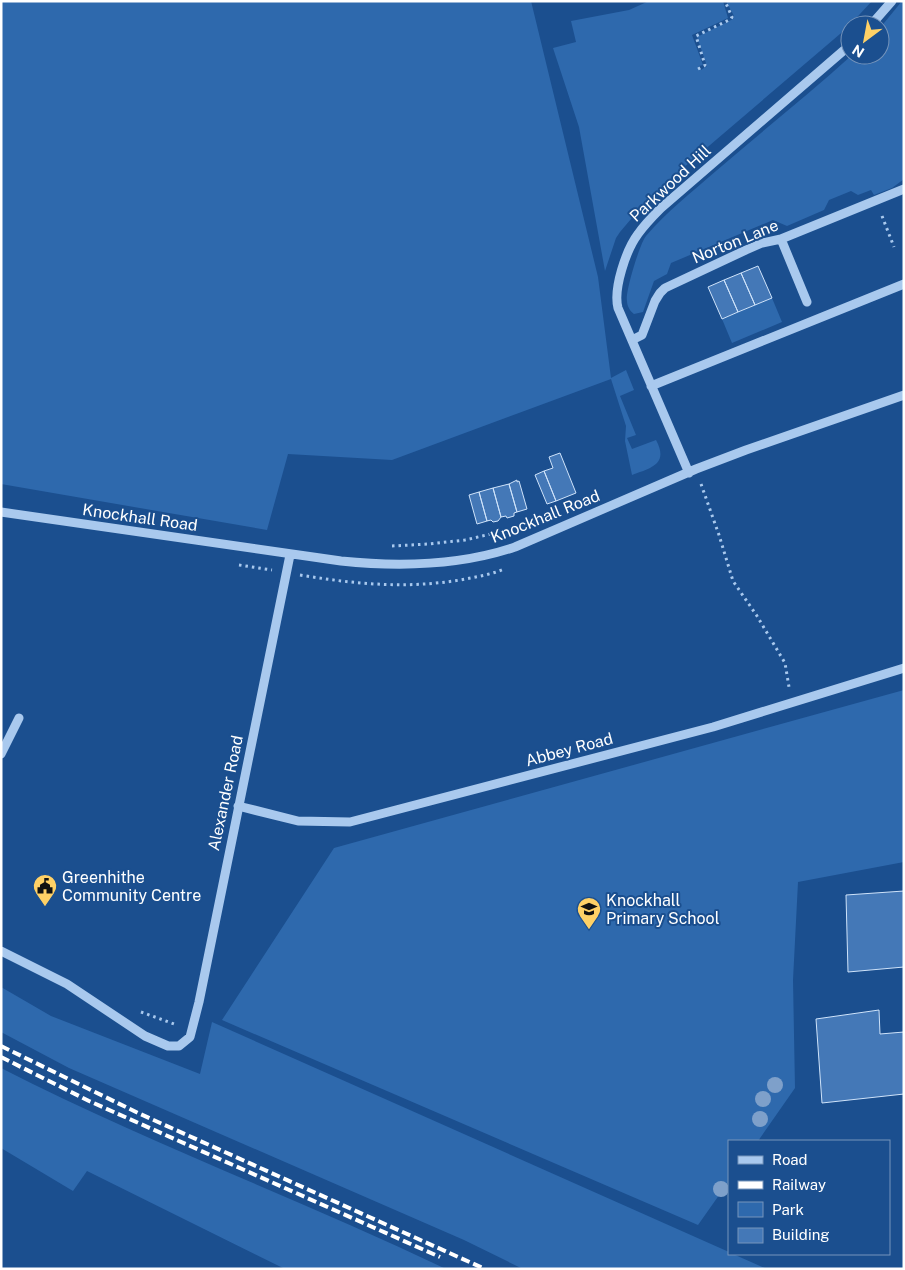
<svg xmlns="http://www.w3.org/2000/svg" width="905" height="1270" font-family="'Public Sans',sans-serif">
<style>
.green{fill:#2e69ad}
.building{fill:#4478b7;stroke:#cfe3fa}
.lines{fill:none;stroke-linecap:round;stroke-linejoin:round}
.path{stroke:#a9c9ee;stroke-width:3;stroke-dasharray:2.5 4;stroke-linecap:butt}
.minor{stroke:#a9c9ee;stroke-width:9}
.rail{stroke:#fff;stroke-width:4;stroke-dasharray:9 4;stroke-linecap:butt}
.tree{fill:#7ea0ca}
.labels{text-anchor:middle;stroke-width:4;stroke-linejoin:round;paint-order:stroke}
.street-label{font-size:16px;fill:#fff;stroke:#1b4f8f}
.poi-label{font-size:16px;fill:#fff;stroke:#1b4f8f;text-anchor:start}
</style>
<rect width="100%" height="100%" fill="#1b4f8f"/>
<path class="green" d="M1,1H531L598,277L611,378L626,370L634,390L620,396L636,435L627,438L632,449L656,440C669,464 651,468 632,475L625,441L626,426L611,379L392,460L288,454L267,530L1,484Z
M649,1H723L728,18L692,35L703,65L699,66L701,70L707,66L697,37L733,19L734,16L726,1H872L847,28L669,180L642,206L620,232L616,238L605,271L579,127L553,48L576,42L571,21L629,10Z
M902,1H904V179L892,188L874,195L871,190L858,195L851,191L829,200L824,210L787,226L773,220L671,263L667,274L654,281L643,312L634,314C630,311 627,306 627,301C625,292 640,243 646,236C666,212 692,192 716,171C761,132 808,95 852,55H880V28Z
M772,298L782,322L732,343L722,319Z
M904,690V862L798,882L793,980L795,1088L758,1141H729V1181L698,1225L222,1020L334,848Z
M1,987L51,1016L200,1074L212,1022L729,1252V1254H733L767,1269H523L464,1240L69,1068L1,1032Z
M1,1068C146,1142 299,1199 446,1269H285L87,1171L73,1191L1,1148Z"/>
<path class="building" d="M758,266L772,298L755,305L741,273Z
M741,273L755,305L738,312L724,280Z
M724,280L738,312L722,319L708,287Z
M560,453L576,493L556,501L544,471L553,468L549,457Z
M544,471L556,501L547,504L535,475Z
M517,480V482L519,481L527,509L517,512L509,484Z
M509,484L517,512L514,513V516L507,518L506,516L501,517L493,488Z
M493,488L501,517L498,521L493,522L491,520L487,521L479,492Z
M479,492L487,521L477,524L469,495Z
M904,891V967L848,972L846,895Z
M879,1010L880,1034L904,1032V1094L822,1103L816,1019Z"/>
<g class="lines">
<path class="path" d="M698,69L704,66L705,65L696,36L731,19L732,17L725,1
M882,216L894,247
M701,484L719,535L733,581L757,616L785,663L789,687
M392,546L429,544L465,540L512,529
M239,565L272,570
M300,575C355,584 405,589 460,580C475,577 490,575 504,569
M141,1012L177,1025"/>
<path class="minor" d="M871,25L892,1
M781,239L807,302
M632,340L642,335L655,301L660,293L665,288L746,250L762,243L781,239L904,189
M651,386L904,284
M689,473L618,308C613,289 626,250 638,234C645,224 653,216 661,208L850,45
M1,512L341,561C399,567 459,566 515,547L696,469L746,450L904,395
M1,754L19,718
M238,806L298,821L350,822L713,727L904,668
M1,951L67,984L145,1036L168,1046H179L190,1037L199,1002L290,555"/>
<path class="rail" d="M1,1046L138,1113L485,1269
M1,1057L89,1101L440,1257"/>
</g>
<g class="tree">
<circle cx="775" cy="1085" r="8"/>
<circle cx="763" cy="1099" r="8"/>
<circle cx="760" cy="1119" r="8"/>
<circle cx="721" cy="1189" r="8"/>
</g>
<defs>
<g id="civic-pin" transform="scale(1.25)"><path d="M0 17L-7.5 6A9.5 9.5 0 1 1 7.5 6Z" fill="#ffd166" stroke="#1b4f8f"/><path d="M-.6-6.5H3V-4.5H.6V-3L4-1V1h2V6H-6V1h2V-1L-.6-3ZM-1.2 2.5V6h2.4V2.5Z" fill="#111"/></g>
<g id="school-pin" transform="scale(1.25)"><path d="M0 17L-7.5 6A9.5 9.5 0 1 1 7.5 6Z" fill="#ffd166" stroke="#1b4f8f"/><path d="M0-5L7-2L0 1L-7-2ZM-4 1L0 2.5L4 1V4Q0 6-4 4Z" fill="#111"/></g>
</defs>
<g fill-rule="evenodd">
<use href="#civic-pin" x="45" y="886"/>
<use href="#school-pin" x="589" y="909"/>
</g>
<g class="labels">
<g class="street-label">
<text transform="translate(670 183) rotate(-43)" y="6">Parkwood Hill</text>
<text transform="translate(735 241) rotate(-22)" y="6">Norton Lane</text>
<text transform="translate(545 516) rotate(-22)" y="6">Knockhall Road</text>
<text transform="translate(140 517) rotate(8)" y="6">Knockhall Road</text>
<text transform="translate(569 749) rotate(-15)" y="6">Abbey Road</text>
<text transform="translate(225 793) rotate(-78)" y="6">Alexander Road</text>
</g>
<g class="poi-label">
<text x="62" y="883">Greenhithe<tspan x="62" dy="18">Community Centre</tspan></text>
<text x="606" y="906">Knockhall<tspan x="606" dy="18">Primary School</tspan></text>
</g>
</g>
<rect width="905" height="1270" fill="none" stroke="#ffffff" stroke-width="5"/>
<rect x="728" y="1140" width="162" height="115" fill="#1b4f8f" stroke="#7695bc"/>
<rect x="738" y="1156" width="25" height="8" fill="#a9c9ee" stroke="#7695bc"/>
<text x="772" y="1165" font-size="15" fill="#ffffff">Road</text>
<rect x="738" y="1181" width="25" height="8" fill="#ffffff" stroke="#7695bc"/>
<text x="772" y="1190" font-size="15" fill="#ffffff">Railway</text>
<rect x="738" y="1202" width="25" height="15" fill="#2e69ad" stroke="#7695bc"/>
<text x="772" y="1215" font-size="15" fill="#ffffff">Park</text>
<rect x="738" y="1228" width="25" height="15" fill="#4478b7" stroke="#7695bc"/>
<text x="772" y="1240" font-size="15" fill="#ffffff">Building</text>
<g transform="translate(865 40) rotate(212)"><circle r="24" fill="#1b4f8f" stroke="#7695bc"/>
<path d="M0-4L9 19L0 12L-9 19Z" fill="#ffd166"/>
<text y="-8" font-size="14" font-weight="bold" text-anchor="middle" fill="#ffffff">N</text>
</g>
</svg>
